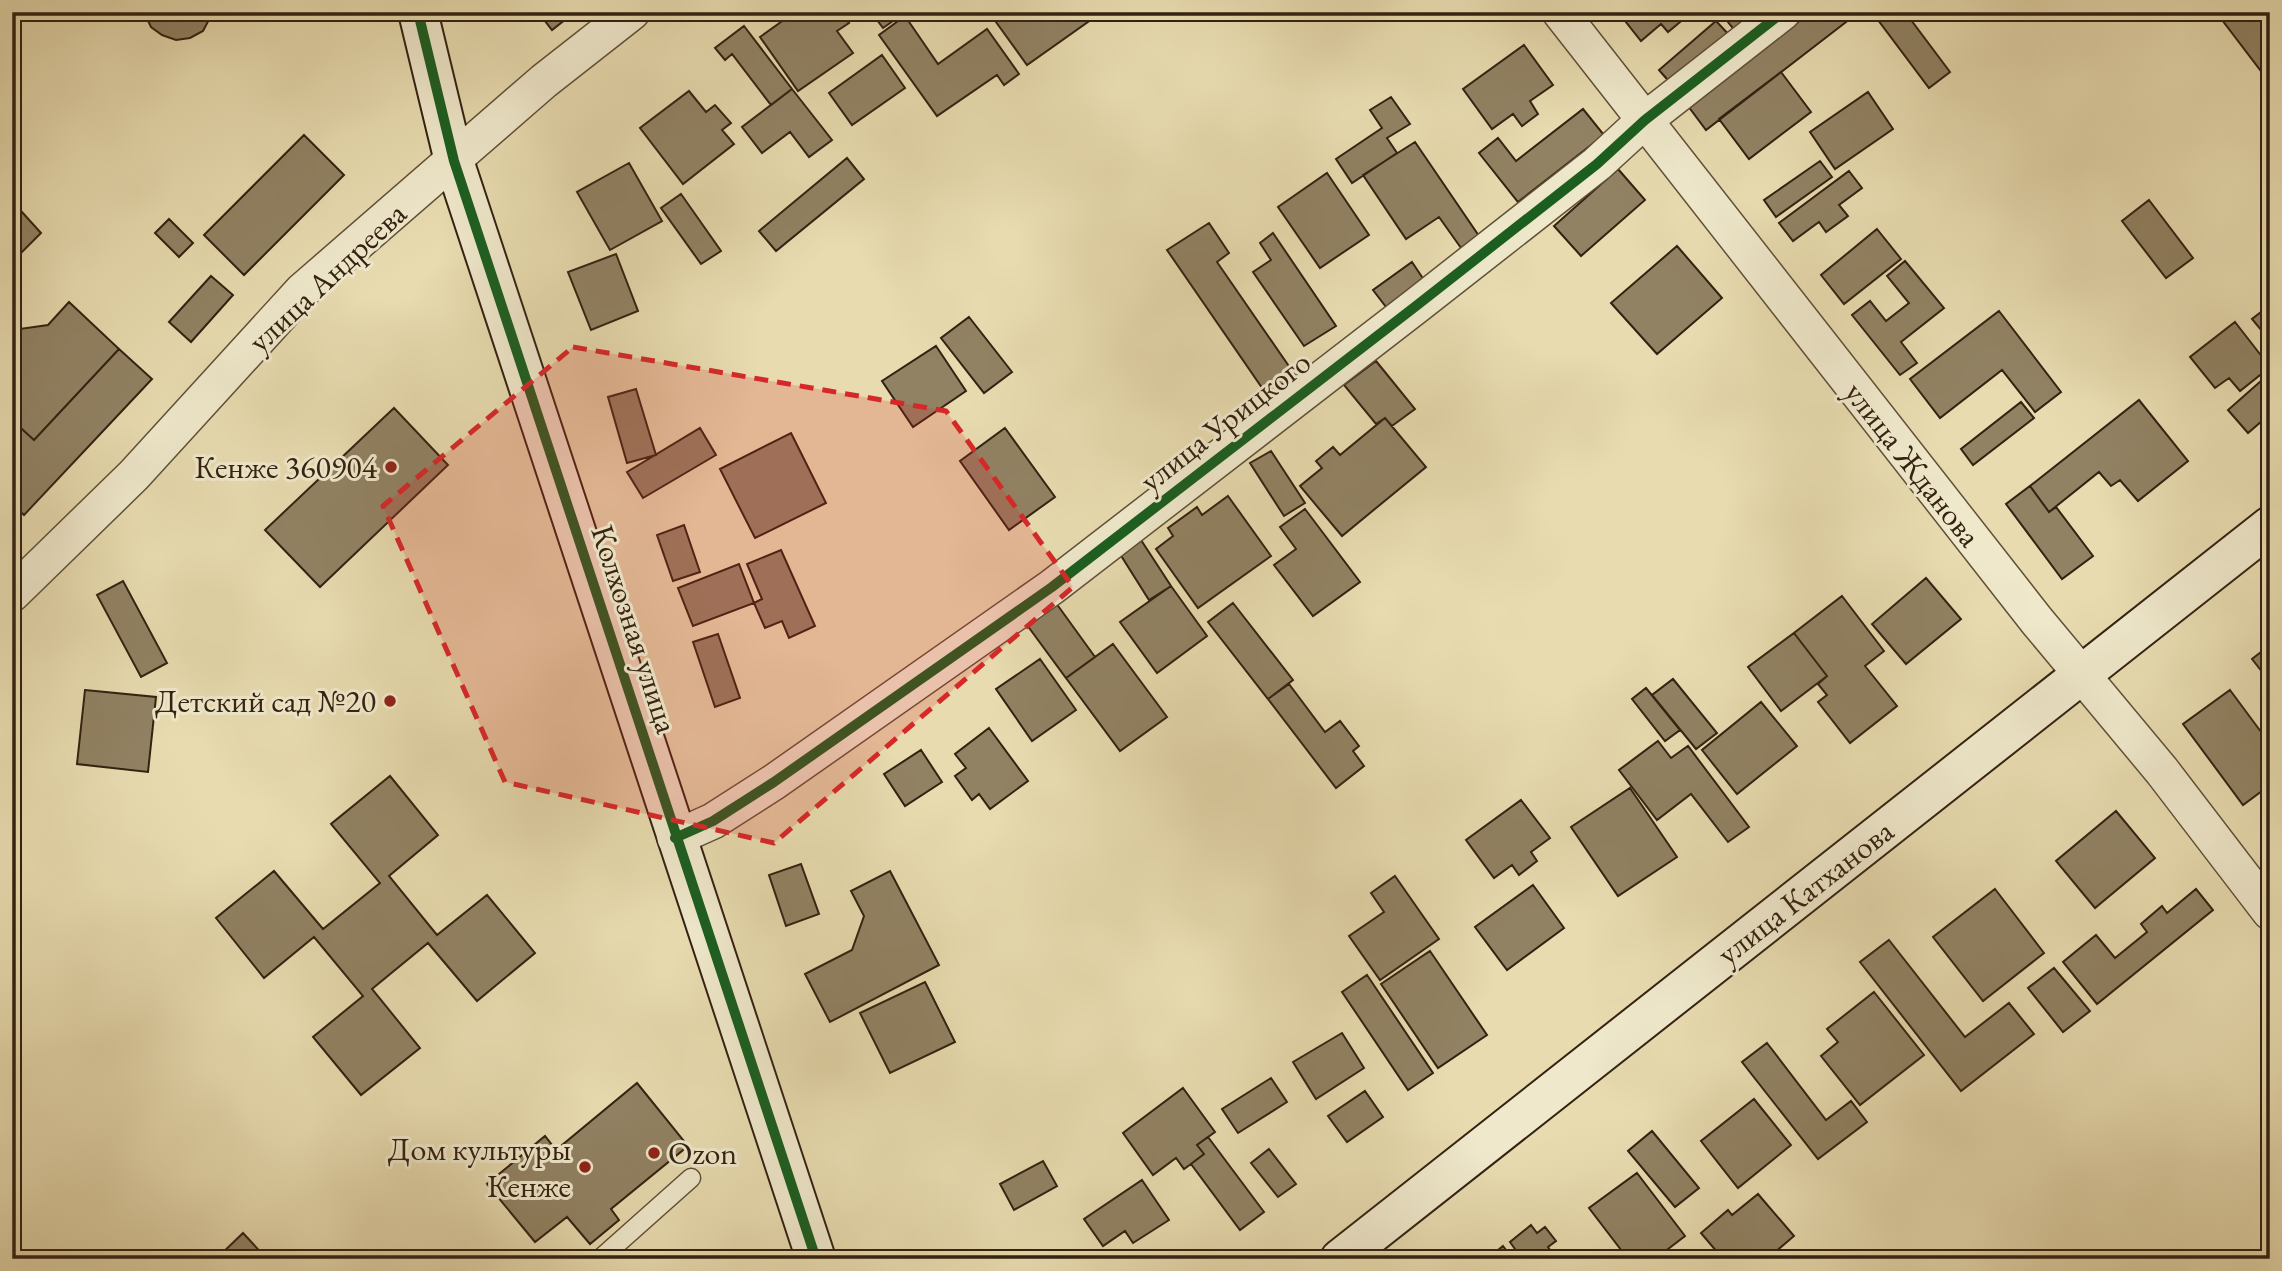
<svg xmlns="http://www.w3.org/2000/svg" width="2282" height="1271" font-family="'EB Garamond',serif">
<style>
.building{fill:#918263;stroke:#332111;stroke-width:2}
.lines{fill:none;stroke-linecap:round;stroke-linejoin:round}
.lane-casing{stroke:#605038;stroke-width:21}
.street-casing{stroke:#605038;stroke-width:38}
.secondary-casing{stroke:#332111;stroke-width:42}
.lane{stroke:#efe8cb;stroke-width:18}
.street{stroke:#efe8cb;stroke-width:35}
.secondary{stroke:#efe8cb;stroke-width:38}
.cycleway-casing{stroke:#efe8cb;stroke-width:15}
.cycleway{stroke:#1b5e20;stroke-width:10}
.marked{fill:#d62828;fill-opacity:0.2;stroke:#d62828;stroke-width:5;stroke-dasharray:14 9;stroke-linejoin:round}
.poi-dot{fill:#8f2418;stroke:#efe8cb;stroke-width:2.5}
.labels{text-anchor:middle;stroke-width:6;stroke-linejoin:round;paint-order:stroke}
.street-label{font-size:32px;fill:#332111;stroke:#efe8cb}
.poi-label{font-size:32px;fill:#332111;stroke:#efe8cb;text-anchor:end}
</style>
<rect width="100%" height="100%" fill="#e7dbaf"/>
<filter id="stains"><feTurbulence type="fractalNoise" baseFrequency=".00286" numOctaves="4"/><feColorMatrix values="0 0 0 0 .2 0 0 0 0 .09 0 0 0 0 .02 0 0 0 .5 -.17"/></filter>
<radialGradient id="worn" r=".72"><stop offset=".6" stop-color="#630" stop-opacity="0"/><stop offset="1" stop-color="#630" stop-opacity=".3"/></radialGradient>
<path class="building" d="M144,12H213L203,31L190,38L176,40L162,35L151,27Z
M538,12H575L552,30Z
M795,12H841L849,23L837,31L853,53L798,91L760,37Z
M871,12H906L883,28Z
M1010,12H1102L1027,65L996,22Z
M1618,12H1692L1668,32L1661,24L1641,41Z
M1720,12H1761L1736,32Z
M1811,12H1859L1706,130L1688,106Z
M1872,12H1905L1950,72L1929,88Z
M2216,12H2266L2270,17V83Z
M905,16L938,64L987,29L1019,74L1004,85L997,75L937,116L879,35Z
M1716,21L1731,37L1673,86L1659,70Z
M744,26L792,89L771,105L732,54L725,60L715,48Z
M1524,45L1553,85L1530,101L1538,114L1522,126L1513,114L1492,129L1463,89Z
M882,55L905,88L852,125L829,93Z
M1781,72L1811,112L1749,159L1719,119Z
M792,89L832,140L809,157L790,132L762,153L742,127Z
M689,91L706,112L715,105L731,123L722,130L734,144L683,184L640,128Z
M1868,92L1893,129L1835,169L1810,132Z
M1391,97L1410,124L1387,138L1397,153L1352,183L1336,159L1382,128L1370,110Z
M1583,109L1604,135L1518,202L1479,153L1498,138L1516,161Z
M304,135L344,175L244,275L204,235Z
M1415,142L1479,236L1461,248L1439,217L1406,239L1363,175Z
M847,158L864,179L776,251L759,231Z
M1820,161L1832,177L1776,217L1764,200Z
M629,163L662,221L610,250L577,192Z
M1618,169L1645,200L1581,256L1554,226Z
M1849,171L1862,188L1839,205L1848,216L1826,232L1819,222L1793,241L1779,223Z
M1327,173L1369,235L1320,268L1278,207Z
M681,194L721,251L701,264L661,208Z
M2149,200L2193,258L2166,278L2122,221Z
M12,201L41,233L12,262Z
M169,219L193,243L179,257L155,233Z
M1209,223L1229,253L1217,262L1295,375L1267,395L1167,250Z
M1877,229L1901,259L1844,304L1821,275Z
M1273,233L1336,326L1304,346L1253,272L1271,260L1260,243Z
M1677,246L1722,298L1657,354L1611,303Z
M616,254L638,311L591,330L568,272Z
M1905,261L1944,308L1901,342L1917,363L1900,375L1852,315L1870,301L1886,321L1909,303L1887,276Z
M1412,262L1424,280L1386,307L1373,290Z
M211,276L233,295L191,342L169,322Z
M69,302L119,349L34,440L12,420V330L48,325Z
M2270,305V341L2252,319Z
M1999,311L2061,392L2035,412L2002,370L1940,418L1910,379Z
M969,317L1012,372L984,393L941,338Z
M2235,322L2270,367L2240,391L2229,378L2215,388L2190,357Z
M936,346L966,391L913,427L882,381Z
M119,349L152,379L24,515L12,504V420L34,440Z
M1376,361L1415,409L1392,426L1385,418L1376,424L1344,385Z
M2270,373V414L2248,433L2228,410Z
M636,389L656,455L627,463L608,397Z
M2139,400L2188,461L2138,501L2120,480L2111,486L2099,472L2049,512L2030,486Z
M2021,402L2034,418L1973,465L1961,449Z
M394,408L448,465L320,587L265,530Z
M1385,418L1426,467L1342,536L1300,486L1322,468L1316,461L1333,447L1340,455Z
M700,428L716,455L643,498L627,472Z
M1005,428L1055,497L1009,530L960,461Z
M791,433L826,503L755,538L720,469Z
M1271,451L1305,503L1284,516L1250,463Z
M2030,486L2049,512L2056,507L2093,556L2062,579L2006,504Z
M1228,496L1271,556L1198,608L1156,549L1173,536L1168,528L1197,507L1202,515Z
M1305,509L1360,582L1313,616L1274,565L1296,549L1280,527Z
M684,525L700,572L673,581L657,535Z
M1141,540L1171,586L1149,600L1120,554Z
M781,550L815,626L789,638L782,621L765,628L754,603L762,599L747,564Z
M739,564L754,603L693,626L678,588Z
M1926,578L1961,619L1906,664L1872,624Z
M123,581L167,663L141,677L97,595Z
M1171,586L1207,636L1157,673L1120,622Z
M1842,596L1884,651L1865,666L1897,706L1850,743L1818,702L1827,695L1818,684L1827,676L1794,633Z
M1056,603L1095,657L1066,678L1027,625Z
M1233,603L1293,680L1268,699L1208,622Z
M1794,633L1827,676L1781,711L1748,667Z
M718,634L740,698L715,707L693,642Z
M1113,644L1167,717L1120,751L1066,678Z
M2270,645V682L2252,659Z
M1040,659L1076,710L1032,741L996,689Z
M1673,679L1717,733L1696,749L1652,695Z
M1289,684L1325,732L1340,721L1359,746L1353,751L1364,766L1336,788L1268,699Z
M1646,688L1680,730L1665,741L1632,699Z
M85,690L156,697L148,772L77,764Z
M2230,690L2270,744V785L2243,805L2183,724Z
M1761,702L1797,746L1737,794L1702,750Z
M989,728L1028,781L990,809L979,794L972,800L955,776L966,768L955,754Z
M1658,741L1671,758L1688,746L1749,827L1728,842L1691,794L1657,820L1619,770Z
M921,750L942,782L905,806L884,774Z
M390,776L438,835L389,876L437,935L487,895L535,953L477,1001L428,943L372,989L420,1048L361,1095L313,1037L363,996L314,937L264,978L216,918L274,871L323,929L380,883L331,824Z
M1630,788L1677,857L1618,896L1571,827Z
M1521,800L1550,838L1531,852L1537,861L1519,875L1512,865L1494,878L1466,840Z
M2116,811L2155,858L2095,908L2056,861Z
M801,864L819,914L786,926L769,875Z
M890,871L939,965L830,1022L805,974L852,950L864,916L851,891Z
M1395,876L1439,939L1380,980L1349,936L1384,912L1371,893Z
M1533,885L1564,928L1507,970L1475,927Z
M1995,889L2044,953L1983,1001L1933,937Z
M2196,889L2213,910L2097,1004L2063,962L2096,935L2115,958L2147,932L2141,924L2162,906L2167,913Z
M1889,940L1965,1037L2009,1003L2034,1034L1961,1091L1860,962Z
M1430,951L1487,1035L1438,1068L1381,984Z
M2054,968L2090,1011L2063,1032L2028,988Z
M1367,975L1433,1073L1408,1090L1342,992Z
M925,982L955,1042L890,1073L860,1013Z
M1874,992L1924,1055L1860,1105L1821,1056L1838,1042L1827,1029Z
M1342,1033L1364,1068L1316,1099L1293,1062Z
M1767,1043L1826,1120L1851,1101L1867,1122L1818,1159L1742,1062Z
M1271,1078L1287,1102L1238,1133L1222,1109Z
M637,1083L688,1146L611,1209L619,1220L590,1244L567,1217L535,1242L487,1184L545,1136L556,1150Z
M1183,1088L1215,1132L1197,1145L1204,1154L1191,1164L1184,1169L1176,1158L1153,1175L1123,1133Z
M1365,1091L1383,1117L1347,1142L1328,1116Z
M1754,1099L1791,1145L1738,1188L1701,1141Z
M1652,1131L1699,1188L1675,1207L1628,1151Z
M1208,1137L1264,1212L1240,1230L1191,1164L1204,1154L1197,1145Z
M1269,1149L1296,1184L1278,1197L1251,1163Z
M1043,1161L1057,1186L1014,1210L1000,1184Z
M1637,1173L1685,1236L1655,1259H1628L1589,1208Z
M1142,1180L1169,1220L1133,1243L1125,1231L1103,1246L1084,1219Z
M1758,1194L1794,1236L1767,1259H1723L1701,1233L1728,1210L1732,1215Z
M1531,1225L1537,1233L1545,1227L1556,1241L1548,1247L1556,1259H1522L1510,1242Z
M243,1233L267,1259H216Z
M1503,1246L1513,1259H1487Z"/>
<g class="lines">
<g class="lane-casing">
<path id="lane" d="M600,1259L691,1178"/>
</g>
<g class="street-casing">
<path id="street" d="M1560,12L2037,621L2162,771L2270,912
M12,594L134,475L302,291L544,81L632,12
M675,838L713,821L774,782L1052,587L1416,306L1597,164L1645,120L1783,12"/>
</g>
<g class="secondary-casing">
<path id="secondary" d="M418,12L454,161L816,1259
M1340,1259L2270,526"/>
</g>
<use href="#lane" class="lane"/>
<use href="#street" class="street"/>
<use href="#secondary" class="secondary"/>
<g class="cycleway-casing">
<path id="cycleway" d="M418,12L454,161L816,1259
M675,838L713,821L774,782L1052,587L1416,306L1597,164L1645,120L1783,12"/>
</g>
<use href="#cycleway" class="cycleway"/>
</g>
<path class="marked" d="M573,347L946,411L1073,587L774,843L505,782L383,506Z"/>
<g class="poi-dot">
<circle cx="391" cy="467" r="7"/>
<circle cx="390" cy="701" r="7"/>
<circle cx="654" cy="1153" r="7"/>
<circle cx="585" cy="1167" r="7"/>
</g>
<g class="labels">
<g class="street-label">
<text transform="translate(327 277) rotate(-43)" y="11">улица Андреева</text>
<text transform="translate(1225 421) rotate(-38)" y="11">улица Урицкого</text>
<text transform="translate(1913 464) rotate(52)" y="11">улица Жданова</text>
<text transform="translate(635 629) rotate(72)" y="11">Колхозная улица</text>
<text transform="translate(1805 892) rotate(-38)" y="11">улица Катханова</text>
</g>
<g class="poi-label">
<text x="377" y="478">Кенже 360904</text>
<text x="376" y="712">Детский сад №20</text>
<text x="571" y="1160">Дом культуры<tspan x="571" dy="37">Кенже</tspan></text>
<text x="668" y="1164" text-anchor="start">Ozon</text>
</g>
</g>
<rect width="2282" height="1271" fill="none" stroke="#e7dbaf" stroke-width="42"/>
<rect x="14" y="14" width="2254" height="1243" fill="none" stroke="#332111" stroke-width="3.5"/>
<rect x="21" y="21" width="2240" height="1229" fill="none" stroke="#332111" stroke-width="2"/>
<rect width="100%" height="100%" filter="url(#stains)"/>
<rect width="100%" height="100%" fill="url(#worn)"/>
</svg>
